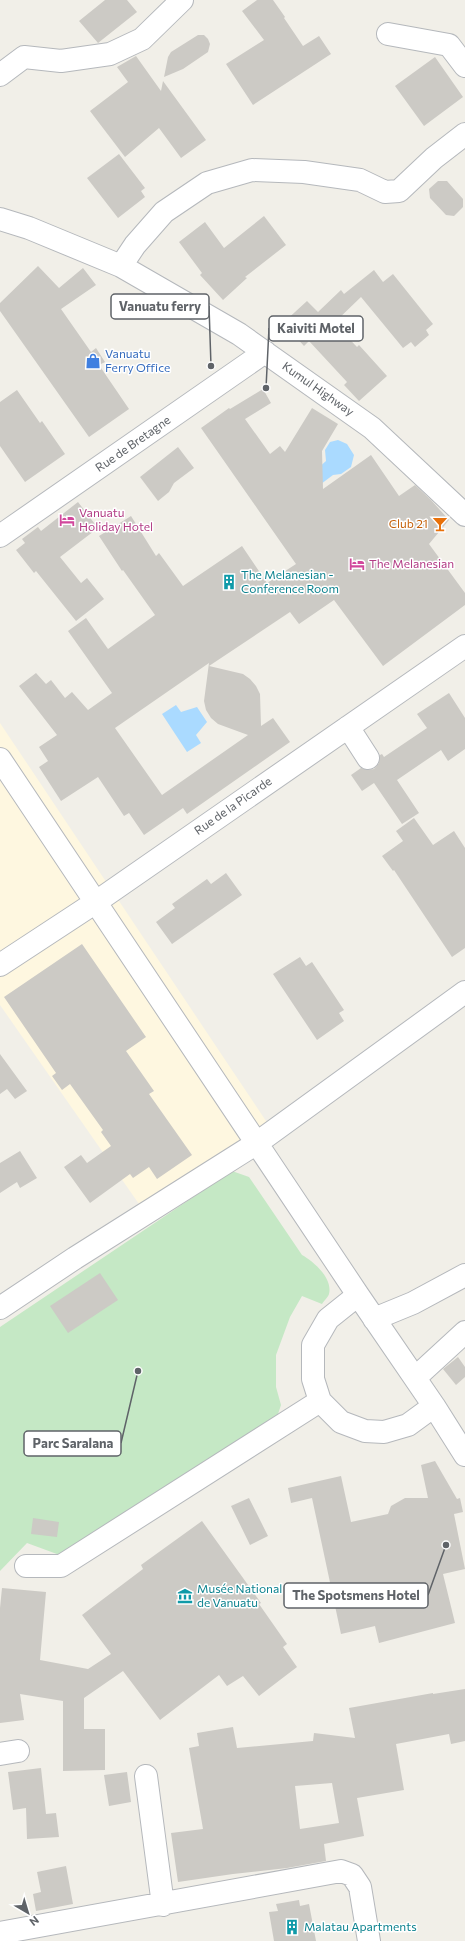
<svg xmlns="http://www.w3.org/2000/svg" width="465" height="1941" font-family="Commissioner,sans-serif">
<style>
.commercial{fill:#fef7e0}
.green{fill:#c5e8c5}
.water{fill:#aadaff}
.building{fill:#cccac5;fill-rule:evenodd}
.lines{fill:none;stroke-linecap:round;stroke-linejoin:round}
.minor-casing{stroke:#b5b8bc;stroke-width:24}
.minor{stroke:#fff;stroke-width:22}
.labels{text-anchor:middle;stroke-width:3;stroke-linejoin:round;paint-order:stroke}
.shop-label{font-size:12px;fill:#366cbe;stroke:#fff;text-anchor:start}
.street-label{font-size:12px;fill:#5f6368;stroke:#fff}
.hotel-label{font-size:12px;fill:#b23c85;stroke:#fff;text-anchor:start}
.food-label{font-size:12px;fill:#c56008;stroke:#fff;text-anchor:end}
.culture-label{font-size:12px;fill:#0d838f;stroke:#fff;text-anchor:start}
.leader{fill:none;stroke:#5f6368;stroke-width:1.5}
.callout-dot{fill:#5f6368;stroke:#fff;stroke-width:1.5}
.callout{fill:#fff;stroke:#5f6368;stroke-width:1.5}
.callout-label{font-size:13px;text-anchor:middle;font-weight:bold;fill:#5f6368}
</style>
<rect width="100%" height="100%" fill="#f1efe8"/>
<path class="commercial" d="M0,723L268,1124L139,1204L0,1005Z"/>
<path class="green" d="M232,1171L249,1177L302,1255C313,1261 333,1278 329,1294C328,1297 324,1301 322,1304L302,1296L290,1317L276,1355V1387L281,1405L277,1417L65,1557L27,1543L0,1571V1327Z"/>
<path class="water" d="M338,440L347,444L354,455L351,467L341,474L333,475L317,487L316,470L326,461L325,450L330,442Z
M176,705L181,712L197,707L207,722L196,735L201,743L187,752L162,714Z"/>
<path class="building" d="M105,0H127L137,12L98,43L79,21Z
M257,0H273L285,17L284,18L303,46L319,36L331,54L253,105L226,64L264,40L242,11Z
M198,35H204L208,39L210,44L208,52L183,69L164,77L168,57L171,52Z
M136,56L161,91L163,81L206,140L181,158L159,128L125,157L90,111L128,82L117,67Z
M435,57L463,97L424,126L395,86Z
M119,154L145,188L141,191L145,197L118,218L87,178Z
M438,181H447L463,199V207L454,216L446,215L430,198L429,189Z
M264,216L286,245L245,277L247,278L223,300L200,275L202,273L179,242L205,222L224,248Z
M38,266L59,288L83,268L96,285L61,309L91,352L96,348L105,362L99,365L129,409L89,437L0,311V303Z
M374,270L383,282L393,274L433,324L426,330L429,335L415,347L411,342L403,348L361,297L334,323L357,347L359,345L387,376L359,401L344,385L347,382L309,341L304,346L283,323L307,301L318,312L341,290L344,294Z
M263,389L271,403L245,419L270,454L280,446L285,452L312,408L338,424L322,451L323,489L371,455L399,496L415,485L431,500L449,520L429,544L465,593V605L383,666L334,600L299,624L290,612L209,666L243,674L250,679L256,686L260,694L261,726L273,718L290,742L187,814L183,808L144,835L129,813L124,816L98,777L61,801L39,767L48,761L39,747L57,735L19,686L36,673L46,684L51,680L65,698L72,692L88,710L112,693L68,631L86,618L108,649L155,615L123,570L122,571L99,536L131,516L156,556L159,553L183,586L242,546L267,583L296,564L201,428L229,408L230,409ZM209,663L204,701L206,710L211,718L218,724L248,735L162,795L115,728Z
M17,390L40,423L42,421L65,454L25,482L0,446V402Z
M178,447L194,468L174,483L169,492L158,501L140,477Z
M78,502L98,528L60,557L81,583L87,578L104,599L76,621L36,571L34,573L16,550L25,543L22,539L38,527L41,531Z
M449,693L465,718V749L448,761L441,750L397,780L419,813L402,824L374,783L362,791L351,775L361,768L368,770L374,769L379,763L380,755L382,754L384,757L427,728L417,714Z
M414,818L433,845L454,831L465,848V948L452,957L394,870L393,871L382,856L403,841L396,831Z
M226,873L242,895L172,944L156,922L175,908L172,904L207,879L211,884Z
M82,944L146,1037L126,1051L154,1091L149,1094L192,1155L157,1179L149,1167L133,1178L130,1174L90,1203L64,1167L81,1155L87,1163L111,1146L101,1132L103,1130L70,1084L62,1090L52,1076L56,1073L4,997Z
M300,957L306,966L312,962L344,1010L339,1013L344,1021L317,1040L273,974Z
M0,1054L27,1091L15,1099L7,1089L0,1094Z
M20,1151L37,1178L20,1188L17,1182L0,1193V1163Z
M100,1273L118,1300L68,1333L50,1306Z
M458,1357L465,1367V1377L456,1385L443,1369Z
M435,1461L457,1499L460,1498L463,1512L454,1514L465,1569L443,1574L455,1623L379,1643L375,1626L341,1634L312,1498L291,1503L288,1488L341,1476L351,1522L388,1514L391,1506L405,1498H428L421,1465Z
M249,1498L268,1536L250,1545L231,1506Z
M33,1518L59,1522L57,1537L31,1534Z
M202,1521L261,1603L259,1604L287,1644L283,1647L297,1667L259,1696L243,1676L227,1686L219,1675L160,1720L123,1671L84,1698V1729H105V1770L63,1771V1701L20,1694L24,1720L0,1723V1608L2,1588L46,1592L40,1660L88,1669L111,1654L82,1615L143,1569L141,1565Z
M465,1689V1741L451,1744L449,1734L396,1744L404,1790L357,1798L364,1836L324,1844L326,1861L287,1868L233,1874L178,1882L171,1833L203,1829L189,1748L199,1746L197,1733L233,1727L237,1748L313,1741L314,1733L355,1738L349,1708L433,1693V1694ZM332,1783L339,1823L300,1829L295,1786Z
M41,1768L46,1814L56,1813L59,1837L27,1839L26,1808L13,1810L8,1772Z
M127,1772L131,1802L109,1806L104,1775Z
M66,1866L73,1904L36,1911L33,1894L41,1892L37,1872Z
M299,1900L300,1906L309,1904L316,1941H274L269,1912L278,1911L276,1904Z"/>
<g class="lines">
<g class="minor-casing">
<path id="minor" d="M388,34L449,45L465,66
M0,75L24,57L61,61L110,54L142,39L182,0
M0,219L29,228L121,266L239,334L372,428L465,515
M121,266L135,245L164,212L207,183L252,170L304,172L360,180L385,192L399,191L434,158L465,134
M0,536L265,352
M348,727L368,758
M0,759L358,1295L434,1406L465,1455
M0,965L96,902L465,646
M358,1295L328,1319L313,1345V1379L320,1401L341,1422L365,1431L384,1432L408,1425L434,1406
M0,1308L75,1258L257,1143L465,992
M374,1319L413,1303L465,1275
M415,1378L465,1332
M26,1566H61L320,1401
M0,1754L18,1751
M146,1776L163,1905
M0,1933L341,1871L352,1875L360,1887L369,1941"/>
</g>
<use href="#minor" class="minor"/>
</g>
<defs>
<g id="shop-bare" transform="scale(1.2)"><path d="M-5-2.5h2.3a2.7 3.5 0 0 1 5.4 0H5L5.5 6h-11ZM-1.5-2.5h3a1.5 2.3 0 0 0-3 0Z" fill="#3f7fe0" stroke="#fff" stroke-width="2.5" paint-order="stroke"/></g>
<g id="hotel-bare" transform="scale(1.2)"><path d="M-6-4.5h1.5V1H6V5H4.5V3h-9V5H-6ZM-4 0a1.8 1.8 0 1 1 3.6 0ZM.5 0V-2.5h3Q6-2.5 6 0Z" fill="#d1479c" stroke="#fff" stroke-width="2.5" paint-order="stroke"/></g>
<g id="bar-bare" transform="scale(1.2)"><path d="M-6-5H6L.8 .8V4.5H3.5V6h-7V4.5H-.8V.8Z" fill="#e8710a" stroke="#fff" stroke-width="2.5" paint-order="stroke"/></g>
<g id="building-bare" transform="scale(1.2)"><path d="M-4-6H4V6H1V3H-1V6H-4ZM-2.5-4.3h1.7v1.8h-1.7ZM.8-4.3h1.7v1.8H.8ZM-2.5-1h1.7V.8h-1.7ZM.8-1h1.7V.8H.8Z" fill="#0f9aa8" stroke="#fff" stroke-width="2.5" paint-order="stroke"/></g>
<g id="museum-bare" transform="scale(1.2)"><path d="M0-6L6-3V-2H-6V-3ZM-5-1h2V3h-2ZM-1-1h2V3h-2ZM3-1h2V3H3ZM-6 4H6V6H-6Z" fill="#0f9aa8" stroke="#fff" stroke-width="2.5" paint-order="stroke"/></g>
</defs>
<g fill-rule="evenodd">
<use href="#shop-bare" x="93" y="361"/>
<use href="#hotel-bare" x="67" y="520"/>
<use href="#bar-bare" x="440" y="524"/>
<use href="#hotel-bare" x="357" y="564"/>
<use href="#building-bare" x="229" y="582"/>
<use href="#museum-bare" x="185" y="1596"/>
<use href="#building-bare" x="292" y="1927"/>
</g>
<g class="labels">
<g class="shop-label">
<text x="105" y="358">Vanuatu<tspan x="105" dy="14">Ferry Office</tspan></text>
</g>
<g class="street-label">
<text transform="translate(318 389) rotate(35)" y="4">Kumul Highway</text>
<text transform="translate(133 444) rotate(-35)" y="4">Rue de Bretagne</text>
<text transform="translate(233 806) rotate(-35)" y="4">Rue de la Picarde</text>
</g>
<g class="hotel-label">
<text x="79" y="517">Vanuatu<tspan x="79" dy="14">Holiday Hotel</tspan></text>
<text x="369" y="568">The Melanesian</text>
</g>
<g class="food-label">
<text x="428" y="528">Club 21</text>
</g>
<g class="culture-label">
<text x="241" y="579">The Melanesian -<tspan x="241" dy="14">Conference Room</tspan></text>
<text x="197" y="1593">Musée National<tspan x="197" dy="14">de Vanuatu</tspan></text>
<text x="304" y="1931">Malatau Apartments</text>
</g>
</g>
<path class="leader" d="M211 366L209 306M266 388L269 328M138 1371L121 1443M446 1545L428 1595"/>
<g class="callout-dot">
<circle cx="211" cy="366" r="4"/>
<circle cx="266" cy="388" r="4"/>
<circle cx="138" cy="1371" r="4"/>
<circle cx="446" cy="1545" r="4"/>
</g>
<g class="callout">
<rect x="111" y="294" width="98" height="25" rx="4"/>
<rect x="269" y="316" width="94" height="25" rx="4"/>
<rect x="24" y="1431" width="97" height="25" rx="4"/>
<rect x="284" y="1583" width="144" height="25" rx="4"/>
</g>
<g class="callout-label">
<text x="160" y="311">Vanuatu ferry</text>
<text x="316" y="333">Kaiviti Motel</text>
<text x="73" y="1448">Parc Saralana</text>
<text x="356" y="1600">The Spotsmens Hotel</text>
</g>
<g transform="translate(28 1913) rotate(142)" stroke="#ffffff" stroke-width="3" paint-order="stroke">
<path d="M0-3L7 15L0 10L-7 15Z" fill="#5f6368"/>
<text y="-6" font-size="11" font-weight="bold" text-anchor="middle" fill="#5f6368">N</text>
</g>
</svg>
